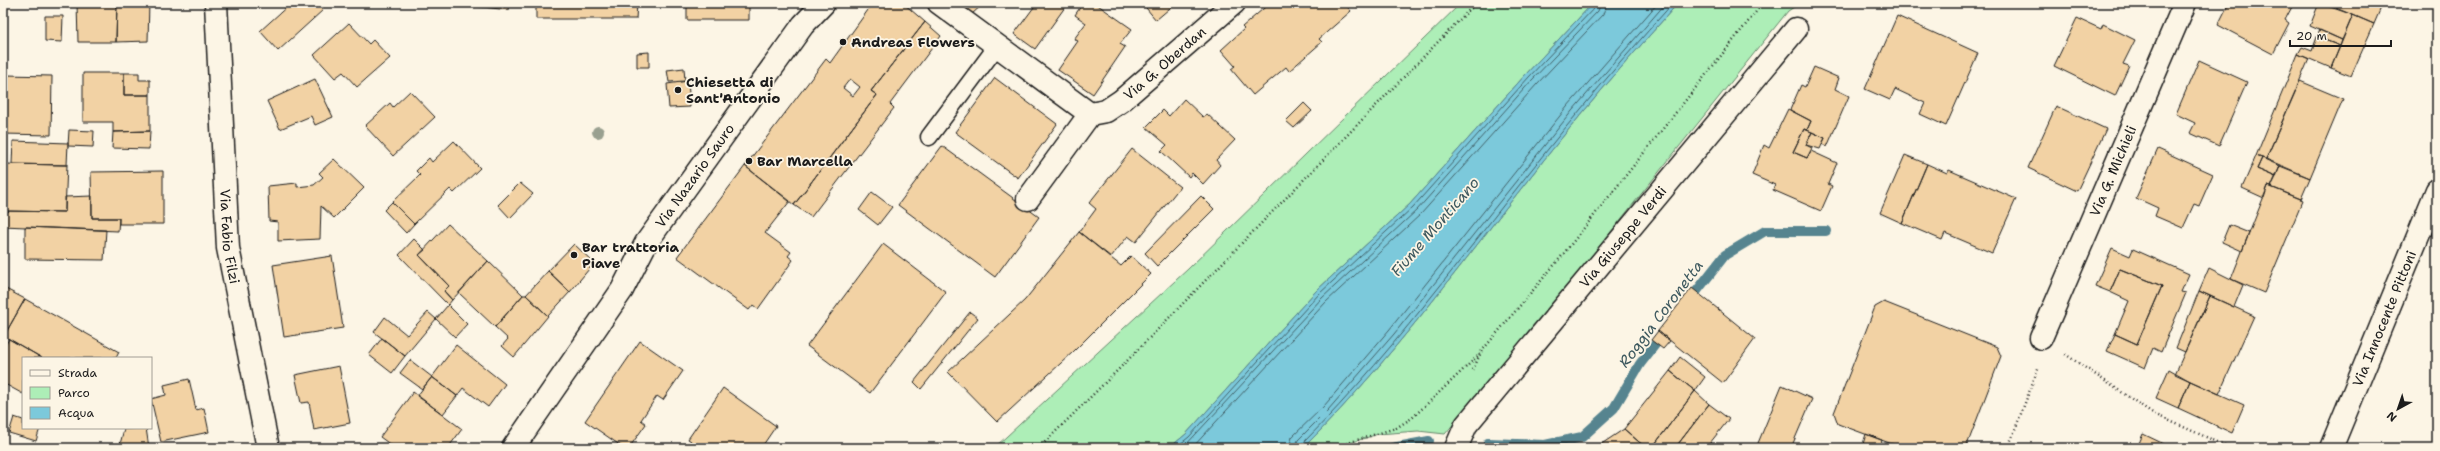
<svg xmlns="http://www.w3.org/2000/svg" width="2440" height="451" font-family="'Shantell Sans',sans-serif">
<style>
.green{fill:#adeeb7;stroke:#64856a}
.water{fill:#7cc9db;stroke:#56848f}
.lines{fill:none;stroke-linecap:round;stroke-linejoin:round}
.shore{stroke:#426168;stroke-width:1}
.stream{stroke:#56848f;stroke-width:10}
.building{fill:#f2d2a4;stroke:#1c1c1c;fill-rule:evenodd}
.service-casing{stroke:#1c1c1c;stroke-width:19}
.minor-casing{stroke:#1c1c1c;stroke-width:25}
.path{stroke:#1c1c1c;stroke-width:2.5;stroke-dasharray:1 3;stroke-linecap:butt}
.service{stroke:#fcf5e5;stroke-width:16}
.minor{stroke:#fcf5e5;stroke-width:22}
.tree{fill:#99a090}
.poi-dot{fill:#1c1c1c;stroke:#fcf5e5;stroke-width:1.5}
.labels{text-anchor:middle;stroke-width:3.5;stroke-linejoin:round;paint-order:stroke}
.poi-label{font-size:14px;font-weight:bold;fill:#1c1c1c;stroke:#fcf5e5;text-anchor:start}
.street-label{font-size:14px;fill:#1c1c1c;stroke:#fcf5e5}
.water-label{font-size:15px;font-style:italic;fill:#3e595f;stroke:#fcf5e5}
</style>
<rect width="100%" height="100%" fill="#fcf5e5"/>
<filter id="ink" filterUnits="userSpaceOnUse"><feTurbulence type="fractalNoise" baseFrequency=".025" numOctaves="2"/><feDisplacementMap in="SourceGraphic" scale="8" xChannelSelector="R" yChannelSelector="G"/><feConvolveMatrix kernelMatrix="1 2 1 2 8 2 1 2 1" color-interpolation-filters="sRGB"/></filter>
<g filter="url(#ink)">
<path class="green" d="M1461,3H1593L1526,74L1410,204L1316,291L1186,434L1169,448H994L1188,269Z
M1678,3H1800L1788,11L1513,354L1445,434L1418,431L1378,434L1334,448H1303C1405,347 1487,227 1579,117C1611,78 1645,41 1678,3Z"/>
<path class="water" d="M1593,3H1678C1645,41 1611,78 1579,117C1487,227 1405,347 1303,448H1169L1186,434L1316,291L1410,204L1526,74Z"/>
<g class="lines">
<path class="shore" d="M1175,448L1189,437L1319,294L1413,207L1529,77L1595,7L1596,3
M1183,448L1322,298L1417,210L1532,80L1598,11L1601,3
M1192,448L1326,302L1421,214L1537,84L1603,14L1607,3
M1289,448L1292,437L1324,406L1389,330L1567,107L1658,3
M1295,448L1298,440L1328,410L1394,334L1572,111L1666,3
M1300,448L1302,444C1403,343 1485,224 1576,115C1607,77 1640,40 1673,3"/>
<path class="stream" d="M1689,301L1725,255L1765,231H1826
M1488,443L1545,445L1582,437L1614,408L1640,364L1664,333
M1392,448L1429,441"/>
</g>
<path class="building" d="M77,3H117L116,42H78Z
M117,3H149L148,41L116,42Z
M291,3H317L323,10L278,51L260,31Z
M462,3H510L509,10L465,5Z
M536,3H637L636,19H536Z
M687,3H749V20H687Z
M873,3H903L925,22L871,91L877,95L794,205L745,166L826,59L830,63ZM850,79L860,87L853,96L843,88Z
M959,3H984L971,15Z
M1037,3H1068L1035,49L1014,34Z
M1083,3H1095L1132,29L1120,44L1125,47L1093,94L1058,70L1078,41L1074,39L1086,23L1075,15Z
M1142,3H1176L1156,20Z
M1270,3H1344L1351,11L1319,39L1322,42L1289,71L1286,67L1253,95L1231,69L1235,66L1221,50L1244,29L1242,27Z
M2229,3H2294L2285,20L2289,23L2273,54L2218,25Z
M2319,3L2353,15L2342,40L2310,26Z
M2339,3H2383L2374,24L2336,8Z
M2353,15L2374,24L2351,76L2331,68Z
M45,16H63L62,42L45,41Z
M1897,16L1978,53L1946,126L1920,114L1925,103L1895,89L1890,100L1865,89Z
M2077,18L2101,29L2103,24L2135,40L2123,64L2129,66L2115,96L2054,66Z
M925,22L941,36L890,104L894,108L811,217L794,205L877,95L871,91Z
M349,23L369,44L373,40L390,58L357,87L343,72L335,78L314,55Z
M2320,30L2342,40L2340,46L2317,37Z
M2317,37L2340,46L2331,68L2298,54L2302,47L2312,51Z
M649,52V67H637V53Z
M2298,54L2309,59L2266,159L2262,158L2256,156Z
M2199,60L2247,82L2219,146L2190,133L2195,123L2176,114Z
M1814,67L1839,78L1835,89L1849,96L1827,147L1822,144L1825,138L1807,130L1811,121L1790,110L1801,85L1805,87Z
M684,68L685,81L669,82L667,70Z
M83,73H124V95H150V131L113,132V122H83Z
M124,73H139V80H150V95H124Z
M5,75L52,76L51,135L3,134Z
M995,78L1057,124L1018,178L955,132Z
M315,79L333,117L315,125L311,116L280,129L267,101Z
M688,81L690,107L669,108L667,84Z
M2300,81L2343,99L2310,178L2266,159Z
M410,91L435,117L393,156L365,126L390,103L393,107Z
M1184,99L1203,117L1207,114L1235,140L1216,160L1220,165L1203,184L1192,173L1189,177L1161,151L1167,145L1146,127L1163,110L1169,116Z
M1304,103L1312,111L1294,128L1286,121Z
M2056,106L2106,129L2077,191L2028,168Z
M1788,109L1811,121L1807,130L1804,129L1793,152L1807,158L1811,151L1837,163L1828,184L1832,186L1821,211L1773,190L1775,185L1752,175L1764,145L1769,148Z
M1804,129L1812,132L1806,145L1812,148L1807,158L1793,152Z
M69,130L94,131L93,147L68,146Z
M150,131L149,149L112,148L113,132Z
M1812,132L1825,138L1820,149L1806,145Z
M13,141L68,143L67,165L12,164Z
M454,141L480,168L454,193L450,189L414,224L392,202L420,175L416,171L429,158L432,162Z
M942,146L1039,217L995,277L898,205Z
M1132,149L1180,187L1136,242L1128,236L1111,257L1079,232L1096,209L1089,203Z
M2158,149L2213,174L2199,206L2194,204L2183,228L2155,216L2158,208L2136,198Z
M1905,155L1927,164L1902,223L1880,213Z
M2256,156L2262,158L2257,169L2276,177L2271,187L2268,186L2264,198L2242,188Z
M2262,158L2280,166L2276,177L2257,169Z
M334,159L364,188L334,218L321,206L320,239L278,241V222L269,221L268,186L297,183V187L314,185L323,177L319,173Z
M3,164L67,165L65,212L3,211Z
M1927,164L1947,173L1949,170L2016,199L1992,253L1945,233L1942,240L1902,223Z
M745,166L790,201L765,233L791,252L788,256L793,260L758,309L753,305L749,310L677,257Z
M2280,166L2310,178L2301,199L2271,187Z
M163,171V224H119V218H92L91,172Z
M520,183L533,194L510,218L498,205Z
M2268,186L2303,200L2264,293L2231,279Z
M872,192L892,207L878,225L859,210Z
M92,196V218H119L118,231L3,226V211L65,212V197Z
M1201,196L1214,209L1157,266L1145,253Z
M392,202L414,224L406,233L384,210Z
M448,224L488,261L452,300L444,291L449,286L419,255Z
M2229,225L2249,233L2242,251L2222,242Z
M25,227L106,230L104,260L25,259Z
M1079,232L1121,266L1131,256L1151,274L1073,352L997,422L948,372L1025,300Z
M414,239L425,250L419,255L449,286L444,291L452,300L448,305L399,255Z
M574,244L594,263L570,292L548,271Z
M883,244L946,292L870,393L807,346Z
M2112,248L2130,256L2133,249L2189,274L2181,292L2186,293L2161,352L2153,348L2145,368L2107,351L2115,334L2137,344L2162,286L2120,269L2110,292L2095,286Z
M332,256L343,328L284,337L273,265Z
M488,261L523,295L495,327L459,293Z
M2209,268L2243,285L2234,307L2199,291Z
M2120,269L2162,286L2137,344L2115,334L2129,301L2110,292Z
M548,271L570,292L548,316L526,295Z
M4,288L25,299L4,336L3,290Z
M1692,288L1755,339L1723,383L1658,331Z
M2199,291L2210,296L2185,352L2176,348Z
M523,295H526L548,316L514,357L502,346L508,339L495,327Z
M2210,296L2254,316L2219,394L2175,374Z
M25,299L119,352L116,358H42L4,336Z
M1884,302L1997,347L2001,356L1966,448H1903L1838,424L1834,413L1875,307Z
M448,305L467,324L455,337L436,319Z
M428,312L436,319L405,356L374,332L385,317L407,335Z
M970,312L978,318L921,389L914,382Z
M1658,331L1670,341L1663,349L1651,340Z
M382,338L405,356L392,373L369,355Z
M9,339L42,358H23V394L3,383V349Z
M640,341L683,371L663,400L657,396L641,420L646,424L629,448H624L585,421Z
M456,345L505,384L488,407L463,388L457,396L432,377Z
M1680,357L1705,377L1695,391L1670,371Z
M410,360L432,377L422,389L400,373Z
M339,366L350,423L314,430L309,402L301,403L295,375Z
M2169,369L2190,381L2178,408L2156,398Z
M1670,371L1695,391L1652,448H1646L1624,429Z
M432,377L457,396L443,414L417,396Z
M189,379L196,410L204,408L209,432L161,442L151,399L166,395L164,385Z
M2190,381L2244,405L2232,433L2178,408Z
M1782,385L1812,399L1791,448H1756Z
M723,388L776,426L761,448H686L691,441L688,439Z
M1695,391L1709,404L1675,448H1652Z
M413,392L462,429L448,448L441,445L439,448H395L380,437Z
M1709,404L1729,419L1706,448H1675Z
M14,417L23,420V428H40L36,441L9,433Z
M146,428L149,448H119L124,429Z
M1624,429L1646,448H1597V447Z
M1866,434L1882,440L1880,448L1863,444Z
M2143,434L2164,444L2162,448H2137Z"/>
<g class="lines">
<g class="service-casing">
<path id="service" d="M929,137L997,46"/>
</g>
<g class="minor-casing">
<g id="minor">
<path id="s1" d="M216,3L228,248L268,448"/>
<path d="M939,3L1090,114L1028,199"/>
<path id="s2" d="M1090,114L1106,111L1121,101L1234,3"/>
<path id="s3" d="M2041,338L2185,3"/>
<path id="s4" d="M513,448L622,290L646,243L803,25L824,3"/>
<path id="s5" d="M1456,448L1466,425L1796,29"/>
<path id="s6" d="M2331,448L2437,190"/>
</g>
</g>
<path class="path" d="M2065,354L2154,414L2231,448
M1473,370L1481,352L1561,257L1763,3
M1039,448L1124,364L1476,3
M1331,448L1396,428L1412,418L1480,354
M1870,448V447
M2008,448L2039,366"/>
<use href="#service" class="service"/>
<use href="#minor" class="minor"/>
</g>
<circle class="tree" cx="598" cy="132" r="6"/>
</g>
<g class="poi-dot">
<circle cx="843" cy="42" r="4"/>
<circle cx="678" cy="90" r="4"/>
<circle cx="749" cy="161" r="4"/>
<circle cx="574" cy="255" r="4"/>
</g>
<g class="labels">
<g class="poi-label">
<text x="851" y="47">Andreas Flowers</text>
<text x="686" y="87">Chiesetta di<tspan x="686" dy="16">Sant'Antonio</tspan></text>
<text x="757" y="166">Bar Marcella</text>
<text x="582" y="252">Bar trattoria<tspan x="582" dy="16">Piave</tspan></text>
</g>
<g class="street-label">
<text dy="5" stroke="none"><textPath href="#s2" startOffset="92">Via G. Oberdan</textPath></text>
<text dy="5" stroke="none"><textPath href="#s3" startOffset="182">Via G. Michieli</textPath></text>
<text dy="5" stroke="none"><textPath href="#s4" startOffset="328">Via Nazario Sauro</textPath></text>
<text dy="5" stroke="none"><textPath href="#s1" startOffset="234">Via Fabio Filzi</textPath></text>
<text dy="5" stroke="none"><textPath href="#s5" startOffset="270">Via Giuseppe Verdi</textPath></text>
<text dy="5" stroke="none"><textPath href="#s6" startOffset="140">Via Innocente Pittoni</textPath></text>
</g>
<g class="water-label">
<text transform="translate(1435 227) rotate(-49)" y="5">Fiume Monticano</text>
<text transform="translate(1661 314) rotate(-53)" y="5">Roggia Coronetta</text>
</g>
</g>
<rect width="2440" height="451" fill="none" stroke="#fcf5e5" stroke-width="16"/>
<rect x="8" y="8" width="2424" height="435" fill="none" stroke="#1c1c1c" stroke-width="1.5" filter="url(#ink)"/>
<rect x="22" y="357" width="130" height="72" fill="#fcf5e5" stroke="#a29e95"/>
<rect x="30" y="370" width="20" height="6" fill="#fcf5e5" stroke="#a29e95"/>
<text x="58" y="377" font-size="12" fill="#1c1c1c">Strada</text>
<rect x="30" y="387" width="20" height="12" fill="#adeeb7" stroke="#a29e95"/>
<text x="58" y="397" font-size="12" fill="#1c1c1c">Parco</text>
<rect x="30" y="407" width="20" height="12" fill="#7cc9db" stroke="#a29e95"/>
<text x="58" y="417" font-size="12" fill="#1c1c1c">Acqua</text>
<g transform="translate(2398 409) rotate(220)" stroke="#fcf5e5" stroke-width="3" paint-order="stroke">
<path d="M0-3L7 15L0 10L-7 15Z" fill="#1c1c1c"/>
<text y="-6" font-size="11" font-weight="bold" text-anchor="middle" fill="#1c1c1c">N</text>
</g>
<path d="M2290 40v6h101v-6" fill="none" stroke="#1c1c1c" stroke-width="2"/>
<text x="2296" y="40" font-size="12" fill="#1c1c1c" stroke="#fcf5e5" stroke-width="3" paint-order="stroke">20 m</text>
</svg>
